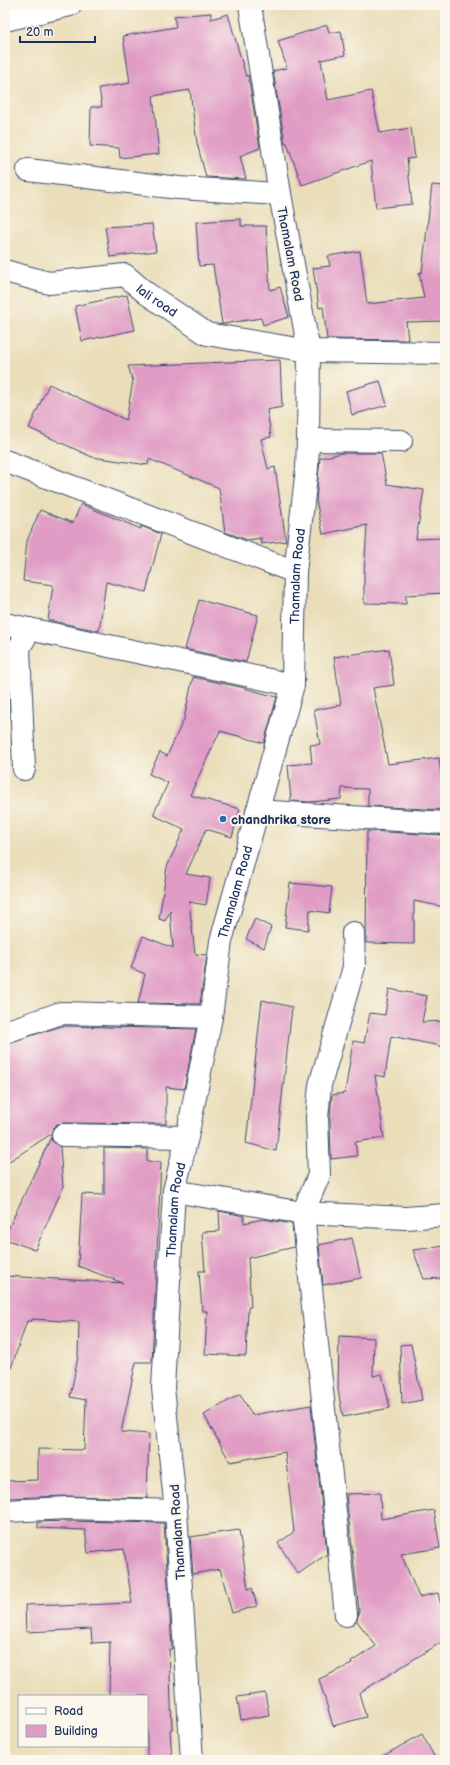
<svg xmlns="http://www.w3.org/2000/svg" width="450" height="1765" font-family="'Balsamiq Sans',sans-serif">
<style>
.building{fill:#e09cc5}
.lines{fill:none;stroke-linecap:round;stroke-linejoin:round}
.minor-casing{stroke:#3a496c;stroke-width:24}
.minor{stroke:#fff;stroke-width:22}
.poi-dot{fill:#1f6fb2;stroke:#fbf7ec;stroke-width:1.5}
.labels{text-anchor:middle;stroke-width:4;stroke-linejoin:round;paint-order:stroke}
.street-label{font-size:13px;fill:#1b2f5e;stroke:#fbf7ec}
.poi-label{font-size:13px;font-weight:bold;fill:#1b2f5e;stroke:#fbf7ec;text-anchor:start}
</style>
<rect width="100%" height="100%" fill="#fbf7ec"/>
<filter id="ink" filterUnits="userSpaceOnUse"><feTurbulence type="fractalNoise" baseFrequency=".025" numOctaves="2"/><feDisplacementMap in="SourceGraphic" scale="8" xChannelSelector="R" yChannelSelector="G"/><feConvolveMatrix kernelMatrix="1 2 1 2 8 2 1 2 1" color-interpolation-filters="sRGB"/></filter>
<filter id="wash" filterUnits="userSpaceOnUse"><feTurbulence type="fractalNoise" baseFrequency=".012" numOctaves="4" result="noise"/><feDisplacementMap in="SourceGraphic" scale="16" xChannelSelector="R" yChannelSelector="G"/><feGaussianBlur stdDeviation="0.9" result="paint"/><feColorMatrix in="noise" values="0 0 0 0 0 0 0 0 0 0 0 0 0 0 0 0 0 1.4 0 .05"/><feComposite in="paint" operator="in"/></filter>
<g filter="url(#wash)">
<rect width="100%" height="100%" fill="#eadeba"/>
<g id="blocks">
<path class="building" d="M211,13V19L228,14L246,76L248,75L260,148L240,156L246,179L206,177L197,143L190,90L153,96L159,154L120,158L119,148L90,146L91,107H102L99,88L130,83L123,36L176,27L174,16Z
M327,25L329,33L341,31L345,55L321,60L328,100L371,91L380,133L411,128L415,158L407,159L412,204L376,208L371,161L302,185L287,143H285L273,71L287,68L278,41Z
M432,185L445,186V321L406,322L408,340L327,339L323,307L319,308L313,268L330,266L328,256L360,251L367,304L424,298L419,273L422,272Z
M241,219V226H266L270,290L280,287L289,317L263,325L261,318L222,324L213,265L199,266L196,222Z
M152,224L156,251L110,257L105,227Z
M127,295L135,330L82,341L75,306Z
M280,360L282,407L267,410L271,437L261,439L268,469L275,467L286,541L261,544V538L247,540L225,532L219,488L149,459L148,465L92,457L29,428L49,384L126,420L133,381L128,366Z
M380,381L387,405L352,415L346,391Z
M342,453H381L387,484L424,490L416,539L445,538V593L406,595V604L364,603V574L367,525L323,534L316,500L320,458Z
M81,504L141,529V526L161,534L146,592L106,582L99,631L48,620L53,585L23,581L27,541L40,510L73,523Z
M199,600L258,615L246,662L185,649Z
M5,646H7L9,717L5,718Z
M389,649L394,685L373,688L388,764L439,758L445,810L368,806V789L342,788L341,799L310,802L291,801L288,765L312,763L310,745L320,744L314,710L341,705L334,657Z
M193,677L240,687L277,697L264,743L220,731L190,795L240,809L232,837L206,829L186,874L210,878L206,905L189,902L195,954L207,955L200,1004L138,1003L145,974L131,968L143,936L173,948L170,911L165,921L159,919L167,867L184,829L153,815L168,783L149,774L160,752L167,756L184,719Z
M367,831L445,835V907L414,901V944L366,943Z
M290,883L332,887L329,913L310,910L308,930L285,927Z
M255,919L271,927L264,948L246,939Z
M389,989L427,996L422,1022L445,1021V1047L391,1036L385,1077L375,1075L384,1138L355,1142L357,1156L331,1159L330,1118L332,1095L345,1093L353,1041L364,1043L370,1013L385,1015Z
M262,1000L292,1007L276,1151L246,1143Z
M62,1026L196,1029L184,1089L166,1087V1124L63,1123L57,1124L53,1128L51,1134L5,1164V1044Z
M51,1137L52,1141L60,1147L63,1187L35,1250L5,1239V1236Z
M104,1148L147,1149V1161L161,1162L152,1362H136L121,1432L149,1434L147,1498L67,1496L7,1498L6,1481L38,1480V1449L84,1450L86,1400L70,1397L78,1357L79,1322L32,1319V1321H27L9,1374H5V1276L123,1283L78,1266L82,1194L104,1195Z
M219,1211L244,1216V1223L263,1219L292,1224L294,1247L248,1258L251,1307H248L246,1356L205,1354L207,1311H202L199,1271H205L202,1232L220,1231Z
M352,1238L361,1278L323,1285L319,1245Z
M445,1246V1278L424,1279L413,1250Z
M339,1336L374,1338L373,1376L382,1374L390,1408L343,1417L338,1390Z
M411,1344L422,1400L402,1404L400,1345Z
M240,1394L252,1415L311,1405L327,1554L298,1574L278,1543L294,1532L285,1452L230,1462L204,1415Z
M380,1493L381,1519L434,1510L440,1548L401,1554L419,1597L438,1593L445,1621V1640L359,1693L366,1717L333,1726L319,1679L352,1664L351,1662L376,1646L357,1621L359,1611L346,1494Z
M67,1521L164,1523L172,1649H169L172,1729L170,1730L172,1760H147V1696H109L110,1642L92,1643L91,1629L26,1632L25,1605L59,1604V1606L132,1603L124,1549L88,1553L85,1530L38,1528V1522Z
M239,1530L248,1589L252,1588L257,1606L232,1613L220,1569L193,1574L190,1537Z
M265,1693L269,1715L241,1720L237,1697Z
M422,1734L436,1760H376Z"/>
</g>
</g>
<g filter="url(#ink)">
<use href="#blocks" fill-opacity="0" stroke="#3a496c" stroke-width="1"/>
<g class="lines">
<g class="minor-casing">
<g id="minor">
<path d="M5,20L70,5"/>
<path d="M28,170L179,188L280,194"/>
<path id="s1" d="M5,271L49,283L125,275L146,293L207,334L309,351L445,353"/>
<path d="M308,440L401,441"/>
<path d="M5,461L295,572"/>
<path d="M5,624L293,685"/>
<path d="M24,769L19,648L30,629"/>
<path d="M257,811L445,823"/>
<path d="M5,1032L61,1013L211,1017"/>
<path d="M63,1135L187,1137"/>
<path d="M174,1191L303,1213L406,1218L445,1215"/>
<path d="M5,1511L67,1508L176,1511"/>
<path d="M346,1615L303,1213L319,1175L317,1118L320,1085L354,967L353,933"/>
<path id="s2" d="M192,1760L176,1511L163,1388L174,1191L187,1137L211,1017L221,941L293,685L295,572L307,468L308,440L309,351L280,194L250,5"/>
</g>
</g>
<use href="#minor" class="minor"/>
</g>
</g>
<circle class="poi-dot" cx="223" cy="819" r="4"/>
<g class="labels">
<g class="street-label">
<text transform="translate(291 254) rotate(79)" y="5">Thamalam Road</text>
<text dy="5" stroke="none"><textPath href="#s1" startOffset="163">lali road</textPath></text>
<text dy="5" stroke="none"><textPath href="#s2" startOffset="1200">Thamalam Road</textPath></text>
<text dy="5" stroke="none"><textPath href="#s2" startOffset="876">Thamalam Road</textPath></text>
<text dy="5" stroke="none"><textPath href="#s2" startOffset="552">Thamalam Road</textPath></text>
<text transform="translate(177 1532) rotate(-94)" y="5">Thamalam Road</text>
</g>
<g class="poi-label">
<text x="231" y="824">chandhrika store</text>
</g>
</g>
<rect width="450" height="1765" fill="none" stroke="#fbf7ec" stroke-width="20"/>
<rect x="18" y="1695" width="130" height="52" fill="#fbf7ec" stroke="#a1a7b3"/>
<rect x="26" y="1708" width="20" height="6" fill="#ffffff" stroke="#a1a7b3"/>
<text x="54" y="1715" font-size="12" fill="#1b2f5e">Road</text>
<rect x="26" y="1725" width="20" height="12" fill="#e09cc5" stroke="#a1a7b3"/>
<text x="54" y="1735" font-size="12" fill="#1b2f5e">Building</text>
<path d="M20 36v6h75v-6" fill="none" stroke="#1b2f5e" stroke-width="2"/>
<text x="26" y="36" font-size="12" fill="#1b2f5e" stroke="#fbf7ec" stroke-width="3" paint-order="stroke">20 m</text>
</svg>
